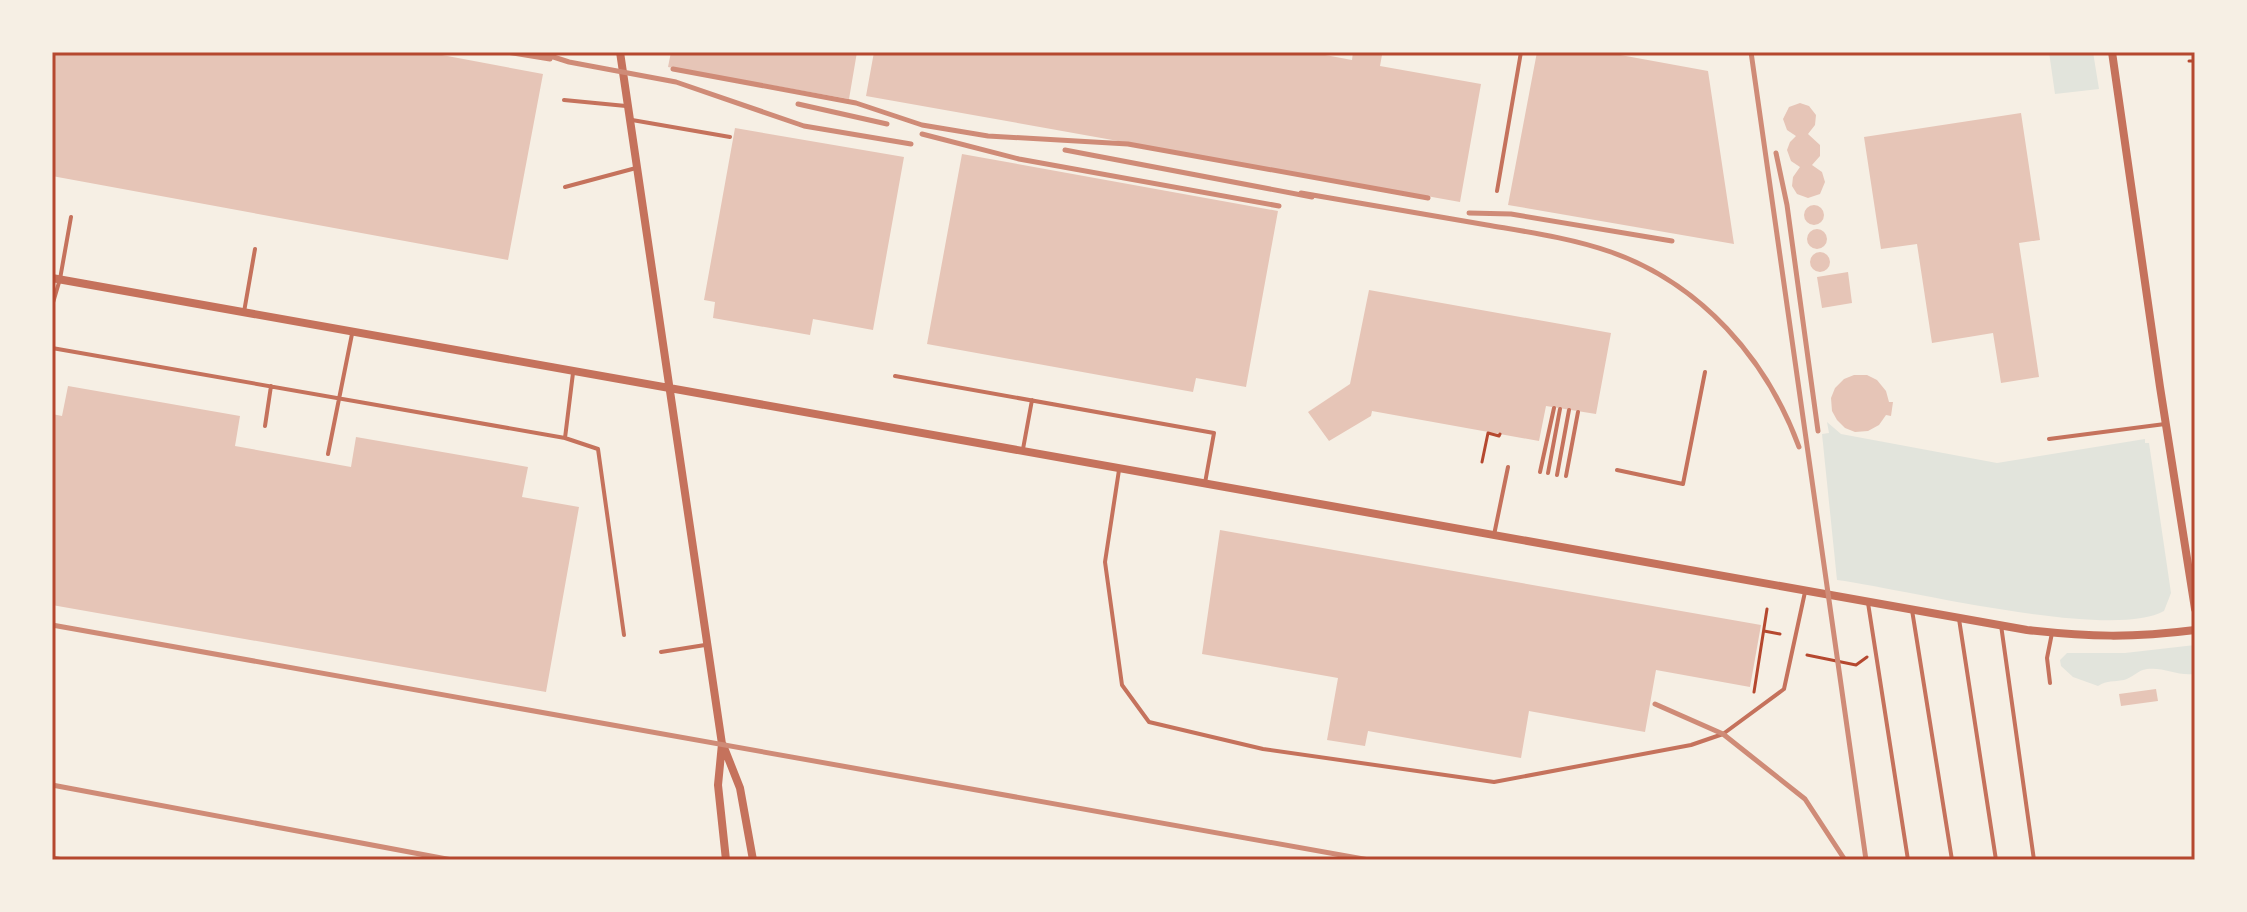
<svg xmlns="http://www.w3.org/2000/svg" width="2247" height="912" font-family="'Varela Round',sans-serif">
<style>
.green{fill:#e2e4dc}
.building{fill:#e6c5b7}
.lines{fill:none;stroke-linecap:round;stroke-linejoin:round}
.path{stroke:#b5482f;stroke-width:3}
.service{stroke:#c5725c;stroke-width:4}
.minor{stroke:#c5725c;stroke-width:8}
.rail{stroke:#cf8b77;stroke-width:5}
.neatline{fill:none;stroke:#b5482f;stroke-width:3}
</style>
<rect width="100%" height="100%" fill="#f6efe4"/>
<path class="green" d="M2049,52H2093L2099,89L2055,94Z
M1827,422L1841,434L1997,463L2145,439V443H2149L2171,593L2164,611C2111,641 1904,589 1837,580L1822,434L1829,433Z
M2195,645L2194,674C2177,676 2164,667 2147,669C2138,670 2132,678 2124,680C2113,682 2108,680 2098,686L2073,677L2061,666L2060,660L2067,653H2125Z"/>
<path class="building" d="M52,52H426L543,74L508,260L52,176Z
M671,52H857L849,99L668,67Z
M874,52H1309L1352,60L1353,52H1363L1382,55L1380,66L1481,84L1460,202L866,96Z
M1537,52H1604L1708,71L1734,244L1508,205Z
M1800,103L1809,106L1816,115L1815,125L1808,134L1820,145V156L1812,165L1822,172L1825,182L1820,194L1808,198L1797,194L1792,186L1793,177L1800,167L1791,161L1787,150L1790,142L1796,136L1787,130L1783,119L1789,107Z
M2021,113L2040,240L2019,243L2039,377L2001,383L1993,333L1932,343L1917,244L1881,249L1864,137Z
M735,128L904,157L873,330L813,319L810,335L713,318L715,302L704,300Z
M962,154L1278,211L1246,387L1196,378L1193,392L927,344Z
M1804 215a10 10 0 1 1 20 0a10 10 0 1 1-20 0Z
M1807 239a10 10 0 1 1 20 0a10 10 0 1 1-20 0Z
M1810 262a10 10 0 1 1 20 0a10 10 0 1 1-20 0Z
M1848,272L1852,303L1822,308L1817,277Z
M1369,290L1611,333L1596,414L1546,406L1539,441L1372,411L1371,416L1329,441L1308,412L1350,384Z
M1854,375H1867L1877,380L1886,391L1889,402H1893L1891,416L1886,415L1879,425L1868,431L1855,432L1845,428L1837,420L1832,411L1831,398L1835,388L1844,379Z
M68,386L240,416L235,446L351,467L356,437L528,467L522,497L579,507L546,692L52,605V414L62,416Z
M1220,530L1761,625L1750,687L1656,670L1645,732L1529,711L1521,758L1368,731L1365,746L1327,740L1338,678L1202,654Z
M2156,689L2158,701L2121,706L2119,694Z"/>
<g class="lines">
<path class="path" d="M2189,61H2195
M1482,462L1488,433L1499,436L1500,434
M1764,631L1780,634
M1807,655L1856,665L1867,657
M1754,692L1767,609"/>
<path class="service" d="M564,100L626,106
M632,120L730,137
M565,187L636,168
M1497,191L1521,52
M52,306L60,279L71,217
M244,312L255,249
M52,348L565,438L598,449L624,635
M895,376L1214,433L1205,483
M265,426L271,386
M565,438L573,373
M2049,439L2165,424
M1023,449L1032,400
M328,454L352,334
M1119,470L1105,562L1122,685L1149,722L1263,749L1494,782L1691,745L1723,734L1784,689L1805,592
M1617,470L1683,484L1705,372
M1540,472L1554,408
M1548,473L1560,409
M1557,475L1569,410
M1566,476L1578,412
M1494,535L1508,467
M1868,603L1908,860
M1912,610L1952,860
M1959,619L1996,860
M2001,625L2034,860
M661,652L705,645
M2050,683L2047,658L2052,633"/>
<path class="minor" d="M620,52L722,744L718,785L726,860
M2112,52L2160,387L2195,609
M52,278L2027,630C2090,637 2132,638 2195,630
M723,745L740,788L753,860"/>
<path class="rail" d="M506,52L550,59
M538,52L569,62L676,82L804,126L911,144
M1751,52L1866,860
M673,69L856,103L922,125L988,136L1128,144L1428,198
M798,104L887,124
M922,134L1019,159L1279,206
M1065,150L1312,197
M1776,153L1787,205L1818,431
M1301,193C1363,204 1425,214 1487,225C1528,232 1571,238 1611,252C1701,284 1767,359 1799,447
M1469,213L1511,214L1672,241
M52,625L1369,860
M1655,704L1723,734L1805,799L1845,860
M52,785L452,860
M52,858L63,860"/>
</g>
<rect width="2247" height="912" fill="none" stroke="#f6efe4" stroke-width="108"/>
<rect x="54" y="54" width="2139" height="804" class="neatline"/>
</svg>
